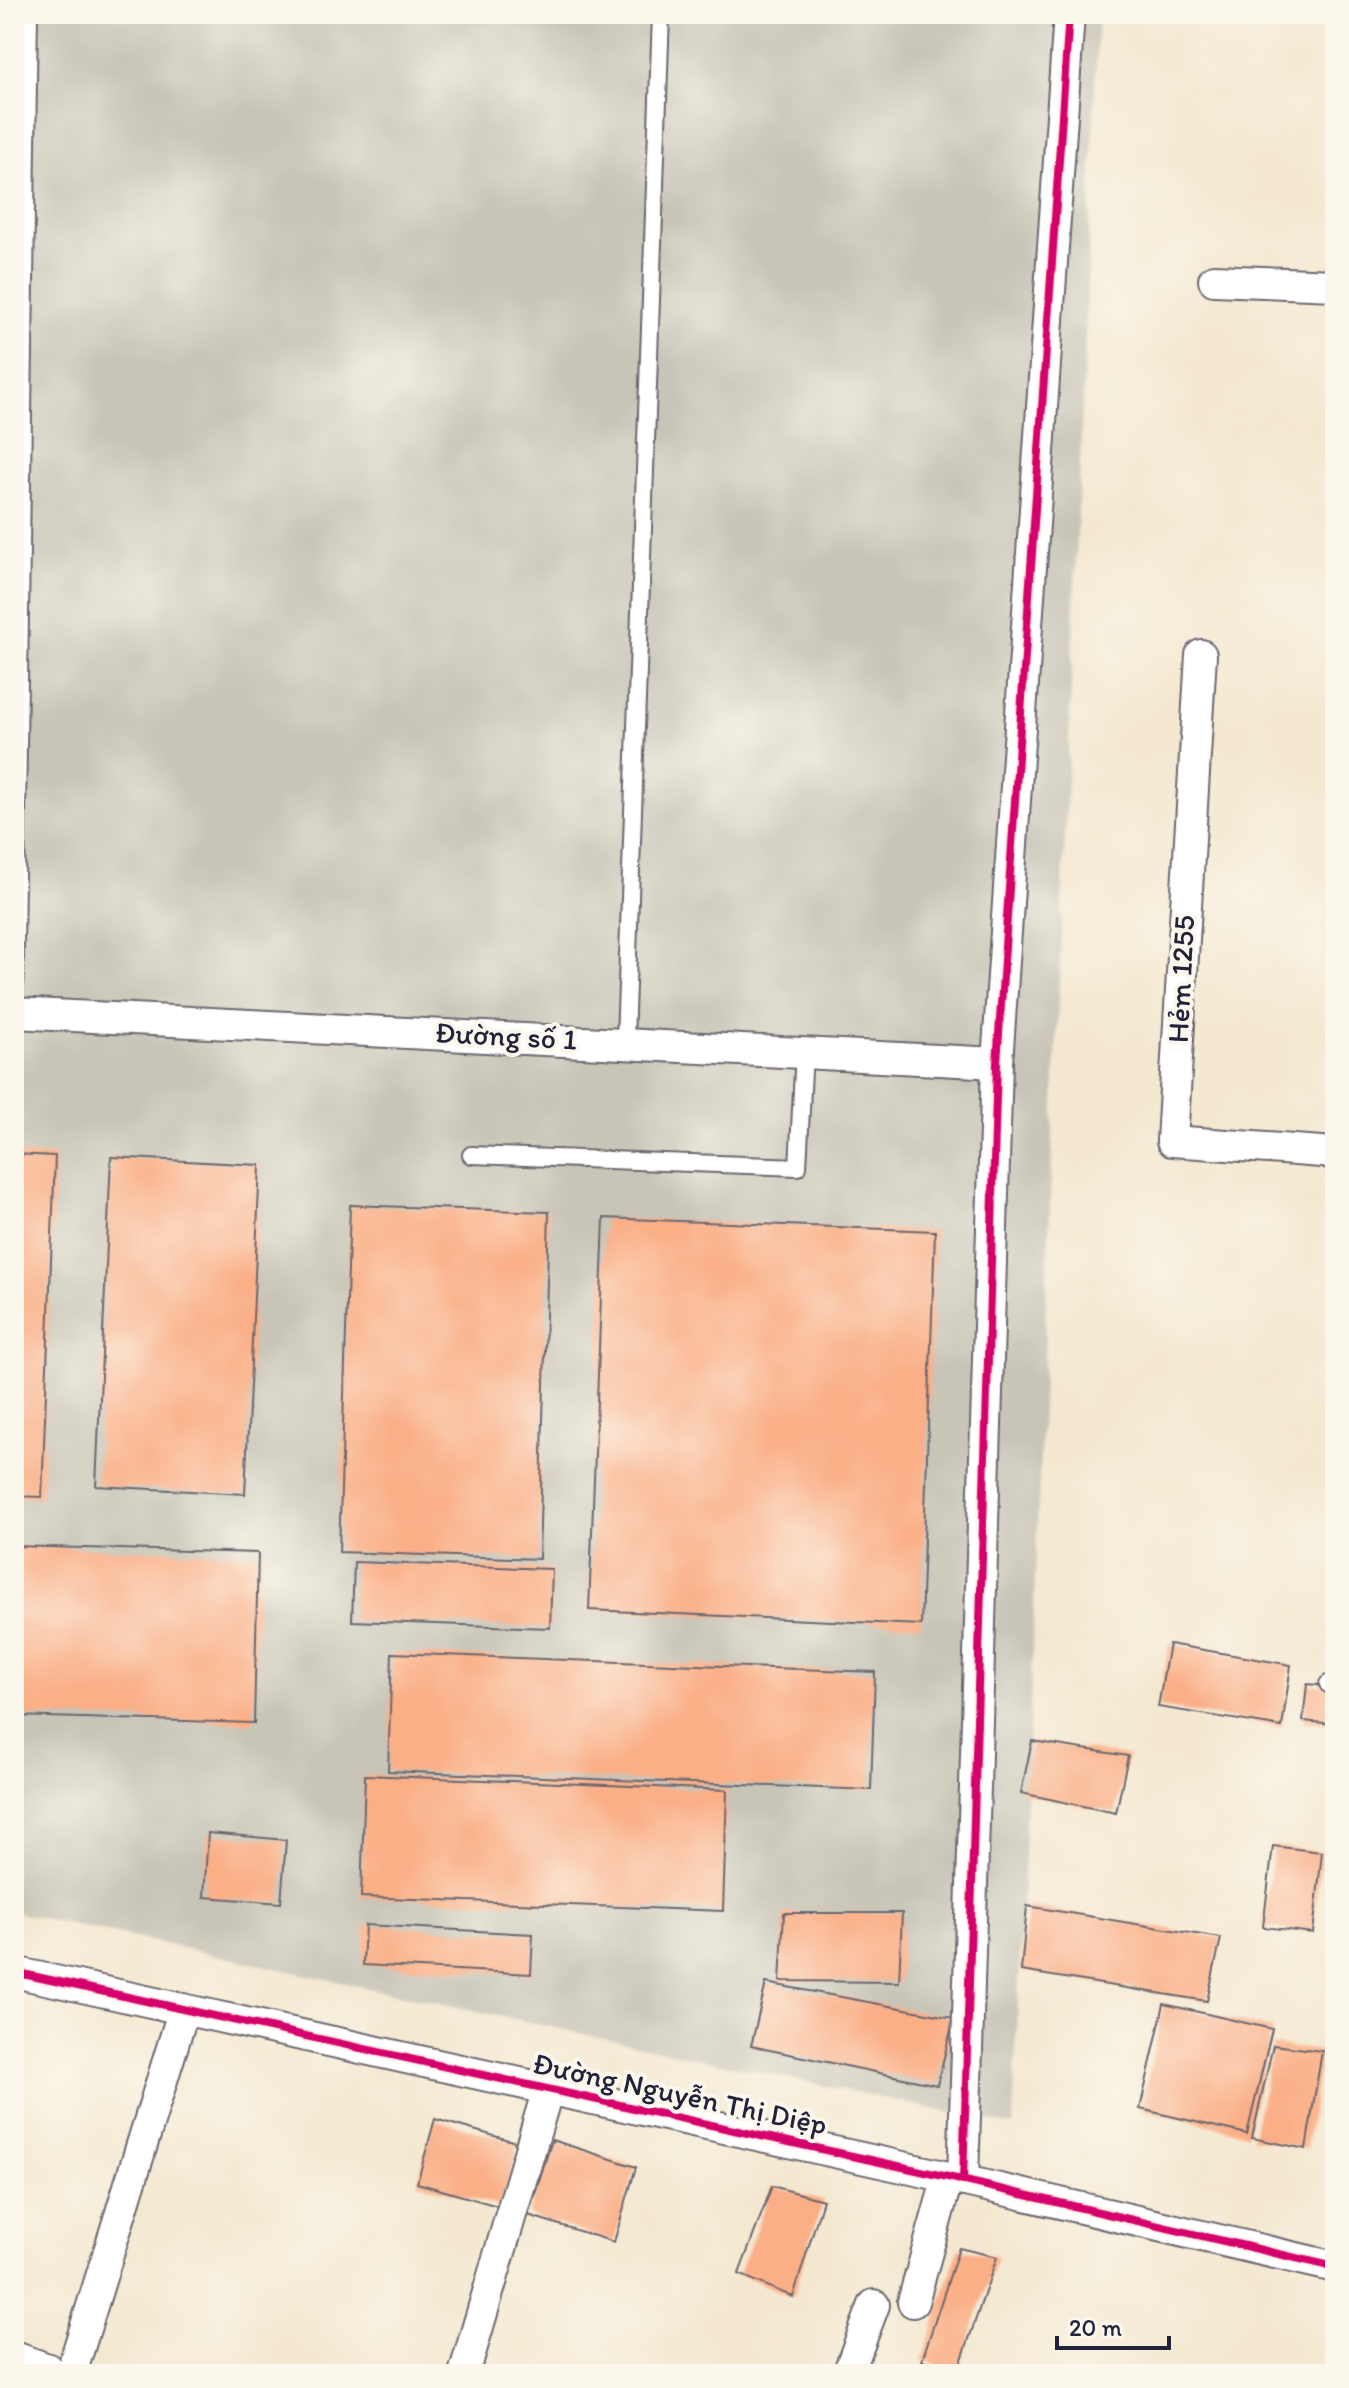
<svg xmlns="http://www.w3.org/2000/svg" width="1349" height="2388" font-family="Itim,sans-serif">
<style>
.industrial{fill:#c8c4b8}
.building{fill:#faaf86}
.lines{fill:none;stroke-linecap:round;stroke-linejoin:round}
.service-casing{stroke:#6c676f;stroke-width:20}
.minor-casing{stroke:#6c676f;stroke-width:34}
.service{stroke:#fff;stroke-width:16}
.minor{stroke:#fff;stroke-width:30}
.cycleway-casing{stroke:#fbf7ec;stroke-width:13}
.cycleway{stroke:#d6006c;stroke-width:8}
.labels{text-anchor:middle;stroke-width:8;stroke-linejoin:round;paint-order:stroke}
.street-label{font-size:30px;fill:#22223b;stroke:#fbf7ec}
</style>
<rect width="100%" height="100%" fill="#fbf7ec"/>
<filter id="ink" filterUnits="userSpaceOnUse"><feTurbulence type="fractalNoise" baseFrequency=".0125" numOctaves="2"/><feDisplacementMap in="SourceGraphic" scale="16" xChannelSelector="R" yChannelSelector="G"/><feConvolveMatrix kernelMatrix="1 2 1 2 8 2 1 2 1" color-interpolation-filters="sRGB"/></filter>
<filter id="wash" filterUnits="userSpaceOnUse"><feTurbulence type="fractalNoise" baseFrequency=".006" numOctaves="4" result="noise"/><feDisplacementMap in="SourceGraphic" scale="32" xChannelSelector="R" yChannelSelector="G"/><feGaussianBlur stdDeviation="1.8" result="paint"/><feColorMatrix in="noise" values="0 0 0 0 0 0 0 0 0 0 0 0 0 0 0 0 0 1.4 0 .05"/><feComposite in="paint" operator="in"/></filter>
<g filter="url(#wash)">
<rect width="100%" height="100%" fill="#f4e8d0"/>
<path class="industrial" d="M14,14H1098L1013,2126L14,1912Z"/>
<g id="blocks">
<path class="building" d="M14,1154L55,1156L42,1497L14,1496Z
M111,1157L260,1165L245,1494L96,1486Z
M350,1205L549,1212L539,1559L339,1552Z
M604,1218L935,1231L921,1625L589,1610Z
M14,1546L258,1553L254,1723L14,1716Z
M354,1562L552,1569L550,1628L352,1621Z
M1169,1644L1291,1665L1282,1727L1158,1707Z
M392,1653L875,1672L871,1790L388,1771Z
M1307,1684L1335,1687V1724L1303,1721Z
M1032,1741L1128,1756L1116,1813L1021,1793Z
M365,1775L727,1790L723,1911L361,1897Z
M208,1833L286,1840L281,1903L204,1897Z
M1273,1846L1322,1852L1313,1933L1263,1927Z
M1027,1906L1221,1938L1207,2001L1021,1971Z
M784,1913H902L899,1982L780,1981Z
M365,1925L533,1934L531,1974L363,1965Z
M766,1983L954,2018L937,2085L751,2046Z
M1164,2004L1272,2029L1247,2134L1140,2109Z
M1273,2045L1322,2051L1306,2149L1252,2138Z
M435,2119L519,2143L501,2207L417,2183Z
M552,2140L636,2167L614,2242L528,2215Z
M772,2186L823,2200L793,2297L739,2274Z
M959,2248L997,2257L958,2371L922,2360Z"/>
</g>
</g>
<g filter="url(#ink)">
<use href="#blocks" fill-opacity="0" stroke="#6c676f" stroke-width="2"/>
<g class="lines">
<g class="service-casing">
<path id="service" d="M14,1013L29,14
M625,1041L661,14
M471,1155L798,1167L804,1051
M1328,1684H1335"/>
</g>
<g class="minor-casing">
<path id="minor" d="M1214,280L1335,285
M1201,655L1172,1141L1335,1153
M14,1013L997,1063
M14,1972L948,2177L1335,2267
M963,2181L997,1063L1069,14
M913,2302L948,2177
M14,2357L48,2369
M71,2374L184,2009
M464,2374L548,2089
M848,2374L874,2305"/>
</g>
<use href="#service" class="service"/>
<use href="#minor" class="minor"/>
<g class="cycleway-casing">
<path id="cycleway" d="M14,1972L948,2177L1335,2267
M963,2181L997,1063L1069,14"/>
</g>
<use href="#cycleway" class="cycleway"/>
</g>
</g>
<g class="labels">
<g class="street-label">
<text transform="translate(1181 979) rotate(-87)" y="10">Hẻm 1255</text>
<text transform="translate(506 1036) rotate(3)" y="10">Đường số 1</text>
<text transform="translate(680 2094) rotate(12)" y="10">Đường Nguyễn Thị Diệp</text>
</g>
</g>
<rect width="1349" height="2388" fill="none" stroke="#fbf7ec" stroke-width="48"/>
<path d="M1057 2336v12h112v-12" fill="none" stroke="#22223b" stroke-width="4"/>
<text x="1069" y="2336" font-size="24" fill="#22223b" stroke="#fbf7ec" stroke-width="6" paint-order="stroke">20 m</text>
</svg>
